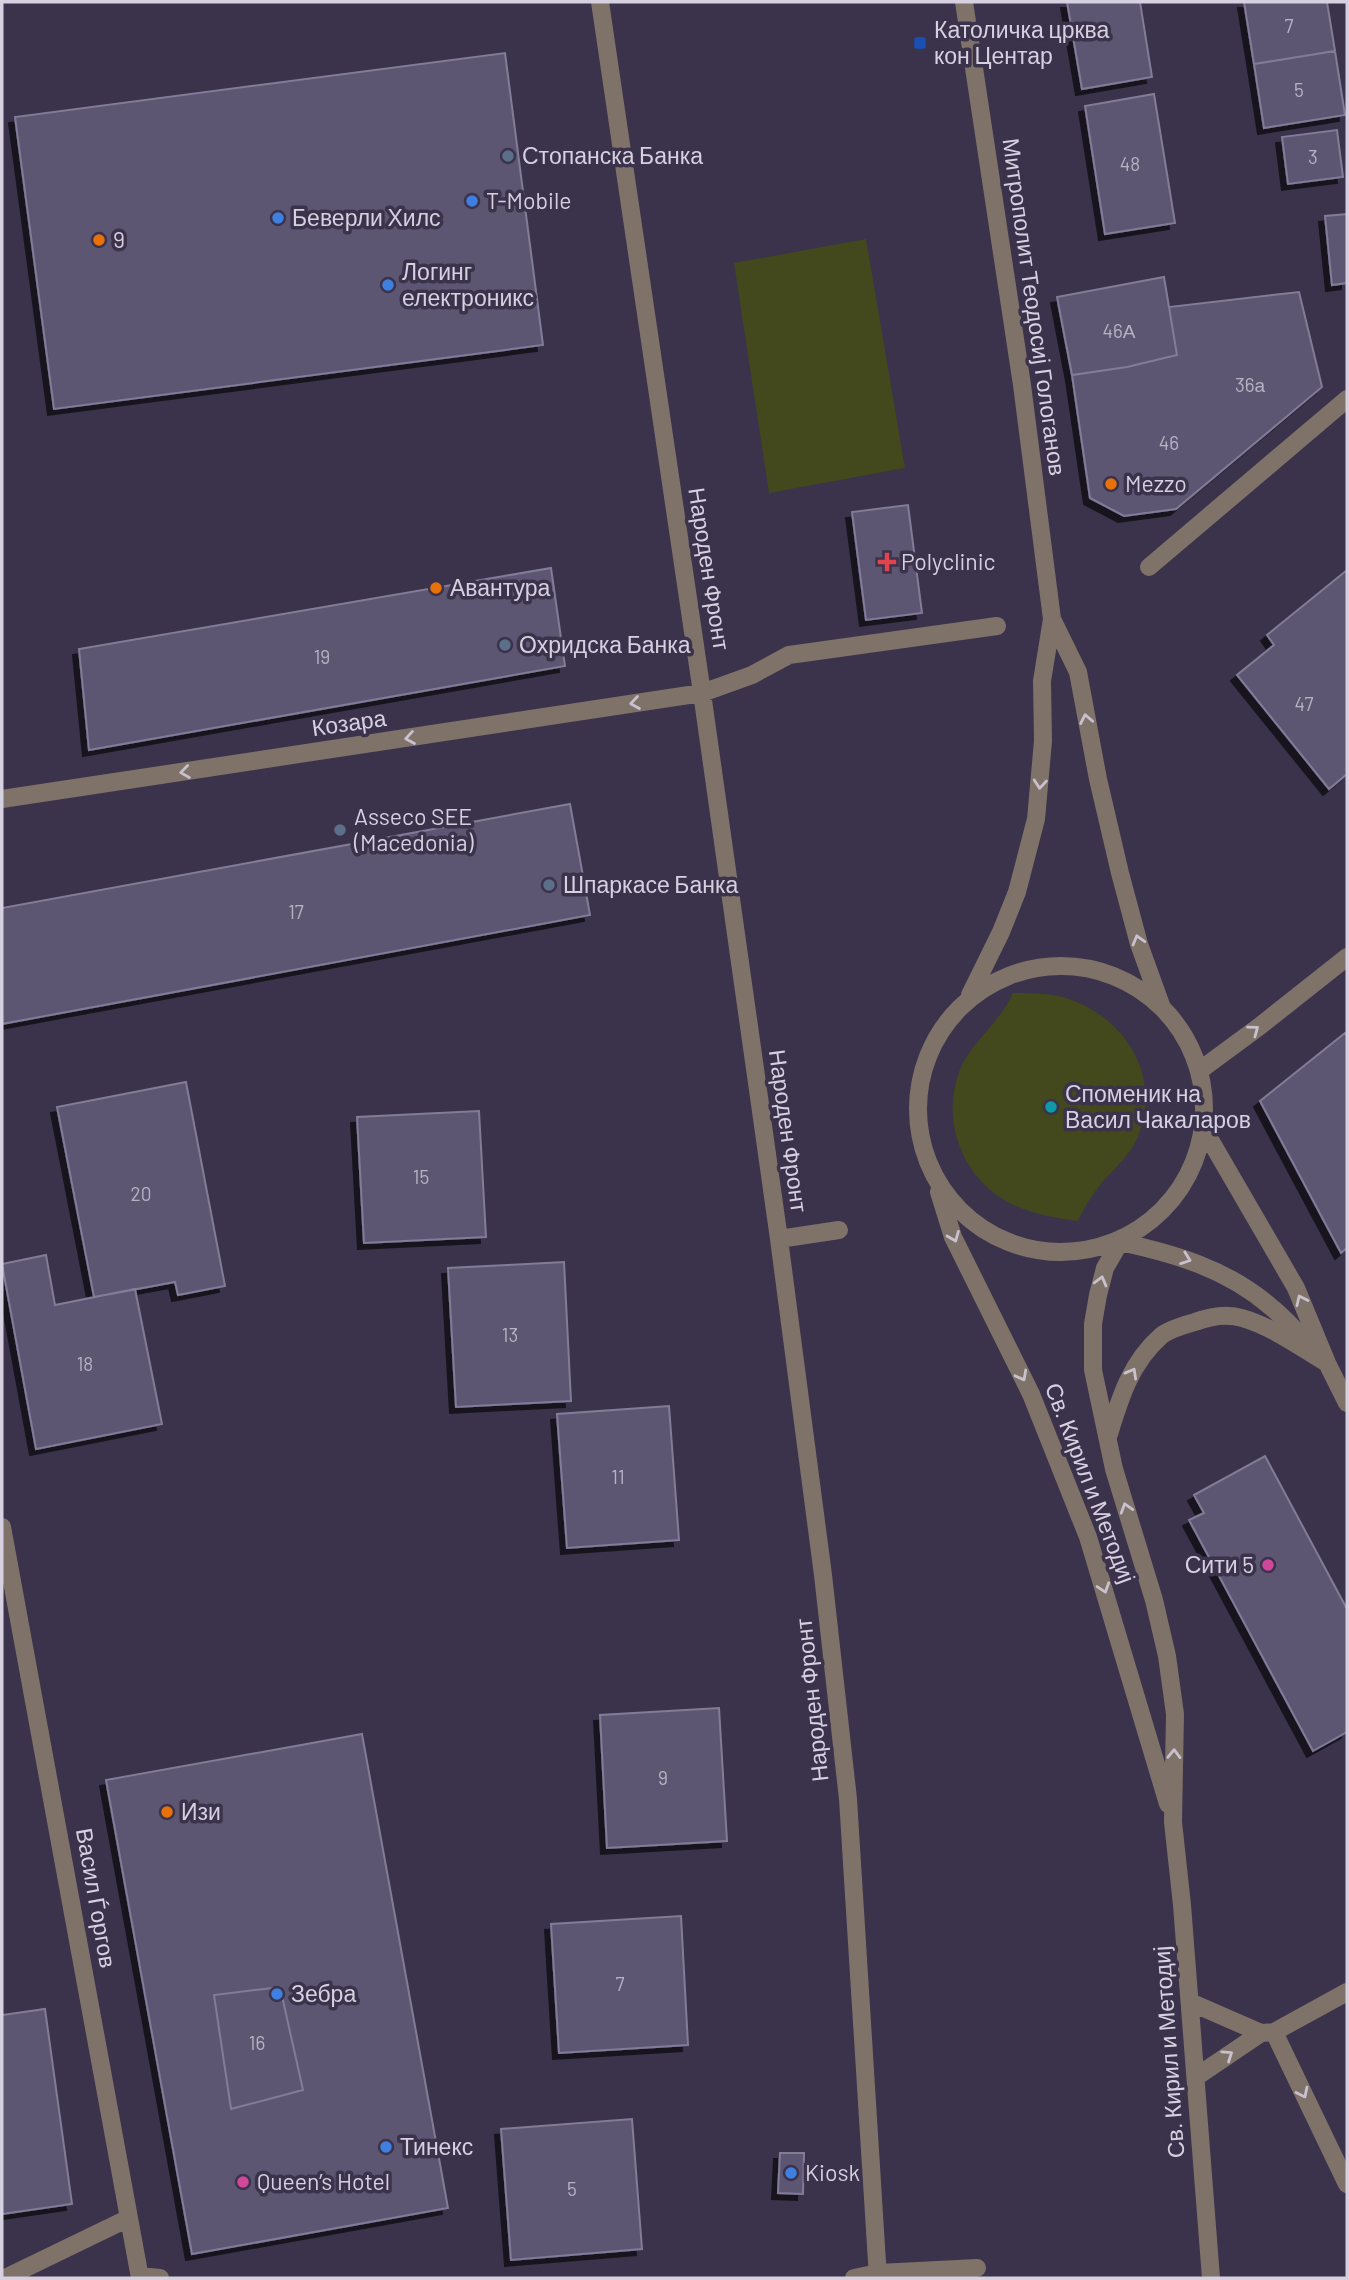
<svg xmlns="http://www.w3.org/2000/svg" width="1349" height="2280" font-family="Barlow,sans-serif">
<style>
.green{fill:#43481d}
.building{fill:#5d5772;stroke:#827b99;stroke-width:2;filter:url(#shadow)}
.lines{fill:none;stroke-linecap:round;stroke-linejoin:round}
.minor{stroke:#7e7269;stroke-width:18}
.oneway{stroke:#c9c2ce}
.transit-dot{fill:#1a4fb4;stroke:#3b324b;stroke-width:2.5}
.service-dot{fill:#5c6f8a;stroke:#3b324b;stroke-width:2.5}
.shop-dot{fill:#3f7fe0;stroke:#3b324b;stroke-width:2.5}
.food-dot{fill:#e8710a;stroke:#3b324b;stroke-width:2.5}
.health-dot{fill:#e0444e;stroke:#3b324b;stroke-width:2.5}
.culture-dot{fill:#0f9aa8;stroke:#3b324b;stroke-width:2.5}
.hotel-dot{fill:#d1479c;stroke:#3b324b;stroke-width:2.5}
.labels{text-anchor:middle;stroke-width:7;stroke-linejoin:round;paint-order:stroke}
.number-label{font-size:19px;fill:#b8b2c4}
.poi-label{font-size:23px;fill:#d6d0e0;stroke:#3b324b;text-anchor:start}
.street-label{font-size:23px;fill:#d6d0e0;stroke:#3b324b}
</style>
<defs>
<filter id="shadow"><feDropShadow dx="-6" dy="6" stdDeviation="0" flood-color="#0009"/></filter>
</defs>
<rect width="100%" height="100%" fill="#3b324b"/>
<path class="green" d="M866,239L905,468L769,493L734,263Z
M1013,993C1033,993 1054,993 1072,1000C1131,1022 1164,1084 1135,1143C1128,1156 1117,1166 1108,1176C1095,1190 1086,1204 1078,1221C1057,1218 1036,1215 1016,1206C965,1184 940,1124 959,1072C967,1050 985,1035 999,1016C1004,1009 1009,1001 1013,993Z"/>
<path class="building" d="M1067,2H1140L1152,77L1082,89Z
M1244,2H1327L1335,51L1254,64Z
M1335,51L1345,115L1264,128L1254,64Z
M505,53L543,345L54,409L15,117Z
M1154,94L1175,223L1105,234L1085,106Z
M1337,130L1343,177L1288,184L1282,137Z
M1347,214V283L1332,285L1325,216Z
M1164,277L1177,355L1127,367L1072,375L1057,297Z
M1299,292L1322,387L1176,509L1124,516L1090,498L1072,375L1127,367L1177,355L1169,307Z
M908,505L922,613L866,620L852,512Z
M551,568L565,666L89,750L79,649Z
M1347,570V774L1329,789L1237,675L1274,645L1267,635Z
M570,804L590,915L2,1024V908Z
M1345,1033L1347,1036V1248L1341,1253L1260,1101Z
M186,1082L225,1286L178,1295L175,1282L94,1297L57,1107Z
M479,1111L486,1237L364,1243L357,1117Z
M46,1255L55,1305L135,1289L162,1424L36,1449L2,1264Z
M564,1262L571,1401L456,1407L448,1268Z
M669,1406L679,1540L567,1548L557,1414Z
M1265,1456L1347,1609V1732L1313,1751L1189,1520L1204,1513L1194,1495Z
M719,1708L727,1841L607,1848L600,1715Z
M362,1734L448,2208L192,2254L106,1780Z
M681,1916L688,2045L559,2053L551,1924Z
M280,1987L303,2090L231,2109L214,1995Z
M45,2009L72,2204L2,2214V2015Z
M632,2119L642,2249L511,2260L501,2129Z
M780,2153H804L803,2194L778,2193Z"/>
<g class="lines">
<path class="minor" d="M600,2L702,693L779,1239L823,1575L848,1799L878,2278
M964,2L1022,385L1052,619L1042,681L1043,741L1036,819L1017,892L1001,932L970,995
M1149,567L1347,399
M1052,619L1078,672L1098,779L1120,873L1139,944L1161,1005
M2,799L702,693L752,675L789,655L997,626
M918 1109a143 143 0 1 1 286 0a143 143 0 1 1-286 0Z
M1199,1071L1260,1026L1347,957
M1202,1126L1296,1288L1327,1363L1347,1403
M939,1192L953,1237L1031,1394L1088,1537L1168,1804
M779,1239L839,1230
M1120,1242L1105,1268L1098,1295L1093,1324V1370L1114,1469L1154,1600L1167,1656L1175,1714L1173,1822L1182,1905L1211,2278
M1120,1242C1176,1254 1227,1269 1271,1307C1285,1318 1297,1332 1309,1345
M1109,1434C1120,1398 1131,1362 1161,1336C1169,1329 1185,1325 1195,1322C1211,1316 1226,1313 1242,1318C1273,1327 1300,1347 1327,1363
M2,1527L140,2278
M1190,2002L1261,2033
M1274,2032L1347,2184
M1196,2077L1261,2033L1274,2032L1347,1992
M140,2276L160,2278
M5,2278L129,2218
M854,2278L878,2273L977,2268"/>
</g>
<defs><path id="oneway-chevron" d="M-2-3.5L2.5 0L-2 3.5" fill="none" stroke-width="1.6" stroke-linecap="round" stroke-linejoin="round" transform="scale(1.75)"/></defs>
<g class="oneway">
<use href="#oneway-chevron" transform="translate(635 703) rotate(171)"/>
<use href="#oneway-chevron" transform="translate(1086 719) rotate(-101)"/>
<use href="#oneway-chevron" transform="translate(410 738) rotate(171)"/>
<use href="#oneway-chevron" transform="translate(185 772) rotate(172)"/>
<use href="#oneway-chevron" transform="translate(1040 784) rotate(95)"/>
<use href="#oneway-chevron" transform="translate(1138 940) rotate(-106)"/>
<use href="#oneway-chevron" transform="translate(1254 1030) rotate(-37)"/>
<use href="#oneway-chevron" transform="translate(954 1237) rotate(68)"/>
<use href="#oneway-chevron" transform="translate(1186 1259) rotate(20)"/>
<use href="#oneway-chevron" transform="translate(1101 1281) rotate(-75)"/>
<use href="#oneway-chevron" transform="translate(1301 1300) rotate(-115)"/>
<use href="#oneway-chevron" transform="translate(1132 1373) rotate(-61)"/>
<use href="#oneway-chevron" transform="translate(1022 1376) rotate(62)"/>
<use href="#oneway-chevron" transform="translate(1126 1508) rotate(-107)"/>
<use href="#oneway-chevron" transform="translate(1104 1588) rotate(72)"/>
<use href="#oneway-chevron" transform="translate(1174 1754) rotate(-89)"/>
<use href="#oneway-chevron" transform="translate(1228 2055) rotate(-34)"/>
<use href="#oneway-chevron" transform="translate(1303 2093) rotate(64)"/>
</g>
<rect class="transit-dot" x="913" y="36" width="14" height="14" rx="3.5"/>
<g class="service-dot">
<circle cx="508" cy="156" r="7"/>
<circle cx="505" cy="645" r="7"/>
<circle cx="340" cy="830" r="7"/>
<circle cx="549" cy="885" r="7"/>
</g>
<g class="shop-dot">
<circle cx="472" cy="201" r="7"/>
<circle cx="278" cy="218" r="7"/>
<circle cx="388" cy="285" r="7"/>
<circle cx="277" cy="1994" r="7"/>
<circle cx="386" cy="2147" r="7"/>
<circle cx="791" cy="2173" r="7"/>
</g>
<g class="food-dot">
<circle cx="99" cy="240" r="7"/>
<circle cx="1111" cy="484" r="7"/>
<circle cx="436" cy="588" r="7"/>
<circle cx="167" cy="1812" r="7"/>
</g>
<path class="health-dot" d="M883.5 551.5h7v7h7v7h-7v7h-7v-7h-7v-7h7z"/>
<circle class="culture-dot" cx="1051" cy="1107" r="7"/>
<g class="hotel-dot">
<circle cx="1268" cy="1565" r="7"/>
<circle cx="243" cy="2182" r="7"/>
</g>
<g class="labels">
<g class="number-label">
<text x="1289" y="33">7</text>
<text x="1299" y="97">5</text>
<text x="1313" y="164">3</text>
<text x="1130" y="171">48</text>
<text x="1119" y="338">46А</text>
<text x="1250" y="392">36а</text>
<text x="1169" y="450">46</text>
<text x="322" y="664">19</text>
<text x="1304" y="711">47</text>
<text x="296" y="919">17</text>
<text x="421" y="1184">15</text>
<text x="141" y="1201">20</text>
<text x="510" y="1342">13</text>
<text x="85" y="1371">18</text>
<text x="618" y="1484">11</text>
<text x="663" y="1785">9</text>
<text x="620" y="1991">7</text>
<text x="257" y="2050">16</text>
<text x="572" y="2196">5</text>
</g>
<g class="poi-label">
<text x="934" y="38">Католичка црква<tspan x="934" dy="26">кон Центар</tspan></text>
<text x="522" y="164">Стопанска Банка</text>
<text x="486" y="209">T-Mobile</text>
<text x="292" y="226">Беверли Хилс</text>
<text x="113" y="248">9</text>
<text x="402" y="280">Логинг<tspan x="402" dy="26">електроникс</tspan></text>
<text x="1125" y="492">Mezzo</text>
<text x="901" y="570">Polyclinic</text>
<text x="450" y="596">Авантура</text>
<text x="519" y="653">Охридска Банка</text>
<text x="354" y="825">Asseco SEE<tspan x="354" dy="26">(Macedonia)</tspan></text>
<text x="563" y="893">Шпаркасе Банка</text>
<text x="1065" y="1102">Споменик на<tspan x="1065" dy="26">Васил Чакаларов</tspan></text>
<text x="1254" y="1573" text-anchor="end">Сити 5</text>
<text x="181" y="1820">Изи</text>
<text x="291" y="2002">Зебра</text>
<text x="400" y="2155">Тинекс</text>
<text x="805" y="2181">Kiosk</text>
<text x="257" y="2190">Queen’s Hotel</text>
</g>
<g class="street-label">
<text transform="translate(1034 307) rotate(82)" y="8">Митрополит Теодосиј Гологанов</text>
<text transform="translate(709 569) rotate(81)" y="8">Народен Фронт</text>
<text transform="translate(349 723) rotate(-8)" y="8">Козара</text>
<text transform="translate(788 1131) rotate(82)" y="8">Народен Фронт</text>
<text transform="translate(1090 1483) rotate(69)" y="8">Св. Кирил и Методиј</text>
<text transform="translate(812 1700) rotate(-96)" y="8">Народен Фронт</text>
<text transform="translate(96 1898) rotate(80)" y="8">Васил Ѓоргов</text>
<text transform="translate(1169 2052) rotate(-94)" y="8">Св. Кирил и Методиј</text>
</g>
</g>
<rect width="1349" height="2280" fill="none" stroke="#d6d0e0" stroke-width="7"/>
</svg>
